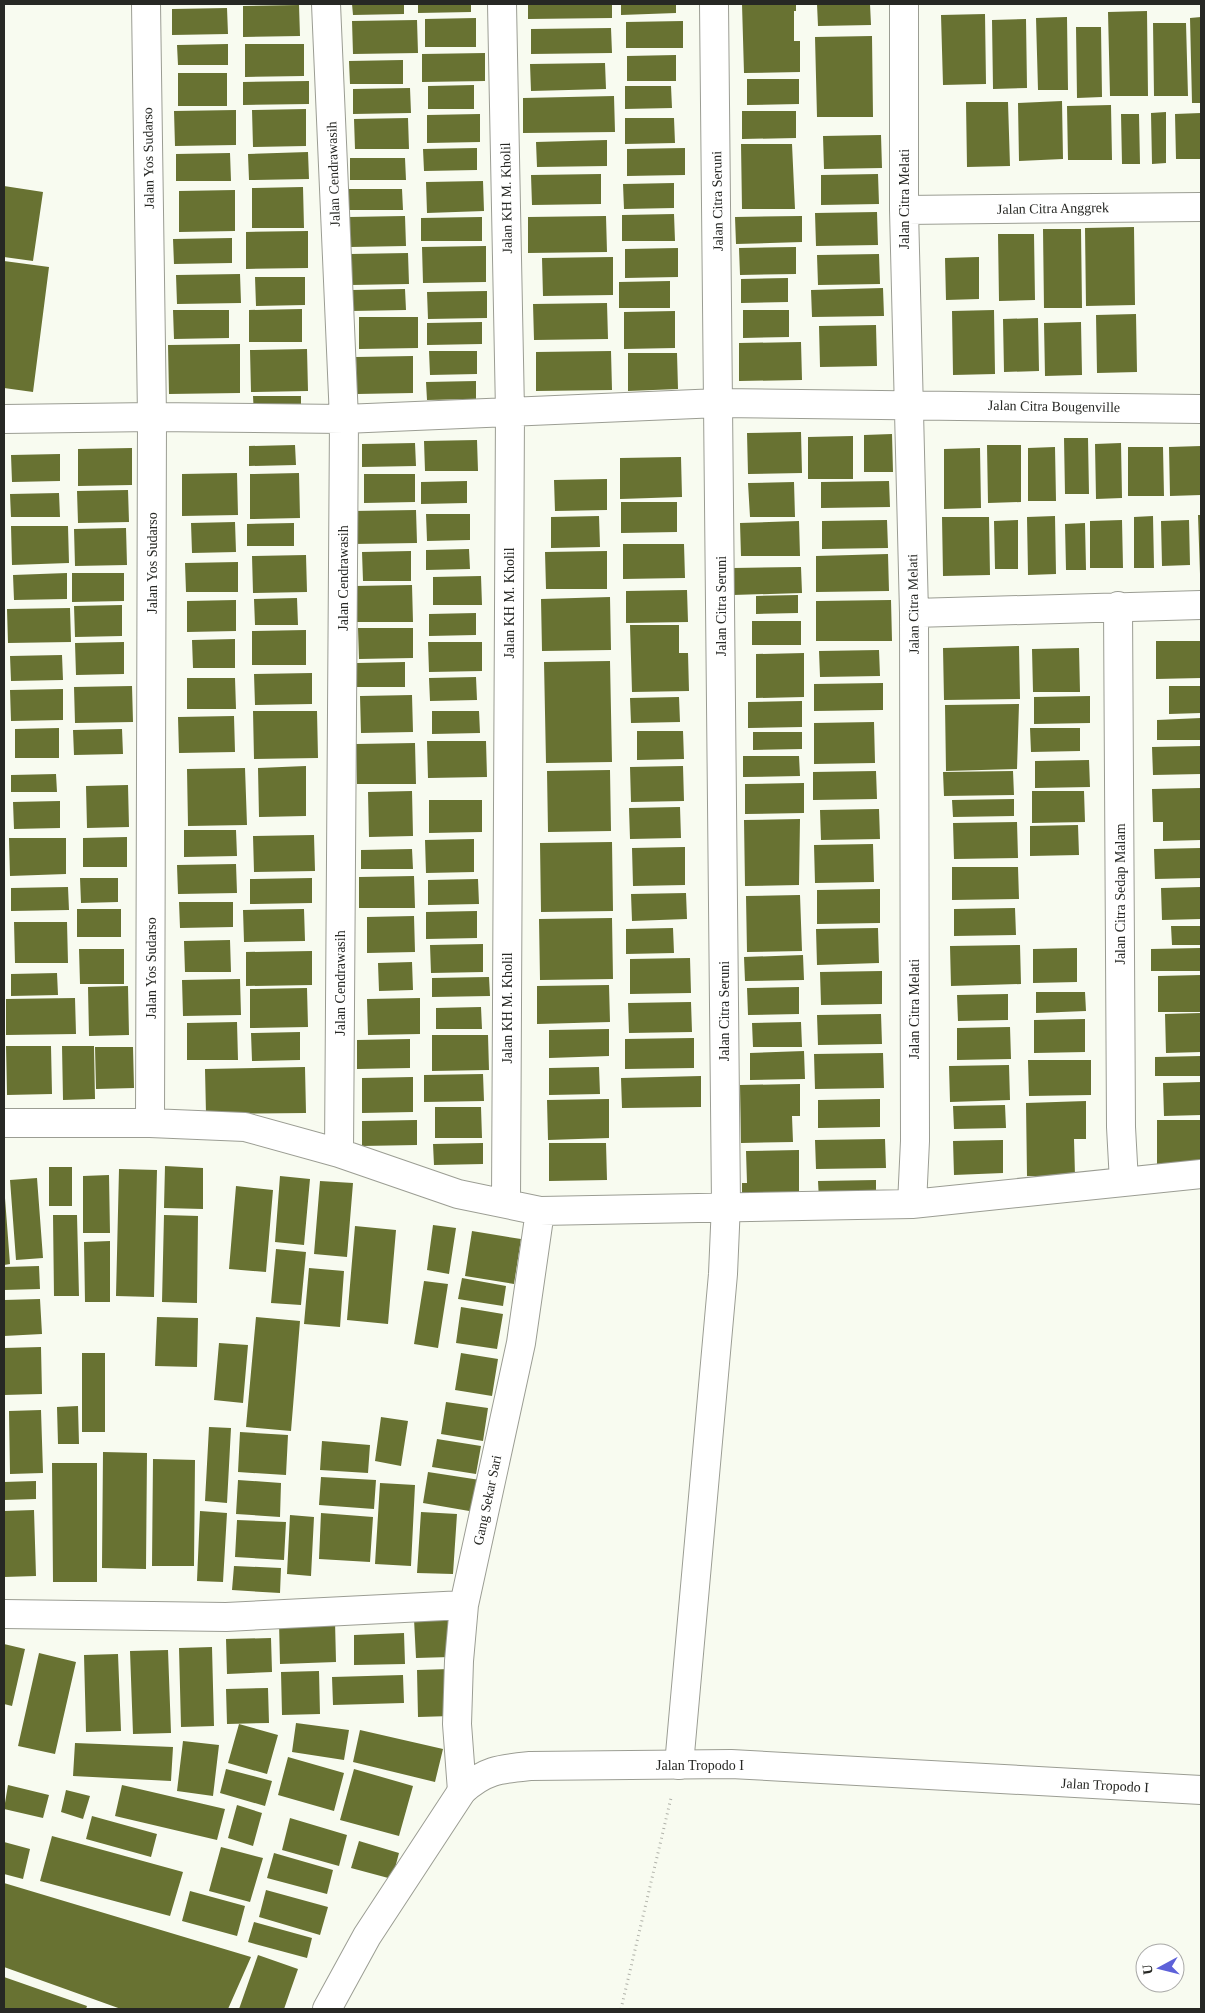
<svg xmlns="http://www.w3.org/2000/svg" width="1205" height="2013" font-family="'Times New Roman',serif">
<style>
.building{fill:#687232}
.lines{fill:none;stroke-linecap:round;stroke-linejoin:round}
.minor-casing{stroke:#9b9d93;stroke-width:30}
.tertiary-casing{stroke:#9b9d93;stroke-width:30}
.path{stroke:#b0b2a9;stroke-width:3;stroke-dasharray:1 4;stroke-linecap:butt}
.minor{stroke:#fff;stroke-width:28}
.tertiary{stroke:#fff;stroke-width:28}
.labels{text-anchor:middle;stroke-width:5;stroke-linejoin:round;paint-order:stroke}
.street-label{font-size:14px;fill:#272824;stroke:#fff}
</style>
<rect width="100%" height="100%" fill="#f8fbf0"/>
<path class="building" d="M352,4H404V14L353,15Z
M418,4H471V12L418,13Z
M528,4H612V18L528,19Z
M621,4H676V13L621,15Z
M742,4H796V11H794V41H800V72L744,73Z
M817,4H870L871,25L818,26Z
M299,5L300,36L243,37V6Z
M227,8L228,34L172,35V9Z
M1147,11L1148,96H1110L1108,12Z
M985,14L986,84L943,85L941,15Z
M1067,17L1068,90H1038L1036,18Z
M1201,17V103H1192L1190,18Z
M476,18V47H425V19Z
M1026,19L1027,88L993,89L992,20Z
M417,20L418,53L353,54L352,21Z
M683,21V48H626V22Z
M1153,23H1186L1188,96H1154Z
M1076,27H1101L1102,97L1077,98Z
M611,28L612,53L531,54V29Z
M872,36L873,117H817L815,37Z
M228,44V65H178L177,45Z
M245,44H304V76L245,77Z
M485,53V81L422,82V54Z
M676,55V81H627V56Z
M403,60V84H350L349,61Z
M605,63L606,89L531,91L530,64Z
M178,73H227V106H178Z
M747,79H799V104L747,105Z
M309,81V104L243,105V82Z
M474,85V109H428V86Z
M625,86H671L672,108L625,109Z
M410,88L411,113L353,114V89Z
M614,96L615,132L523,133V98Z
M1062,101L1063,159L1019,161L1018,103Z
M966,102H1008L1010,166L967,167Z
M1111,105L1112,160H1068L1067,106Z
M306,109V146L253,147L252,110Z
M236,110V145L175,146L174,111Z
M742,111H796V138L742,139Z
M1166,112V163L1152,164L1151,113Z
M1201,113V159H1176L1175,114Z
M480,114V142L427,143V115Z
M1121,114H1139L1140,164H1122Z
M408,118L409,149H355L354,119Z
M625,118H674L675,143L625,144Z
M881,135L882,168L824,169L823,136Z
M607,140V166L537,167L536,142Z
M741,144H792L795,209H742Z
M477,148V170L424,171L423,149Z
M685,148V175L627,176V149Z
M308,152L309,179L249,180L248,154Z
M230,153L231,181H176V154Z
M350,158H405L406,180H350Z
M601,174V204L532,205L531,175Z
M878,174L879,204L821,205V175Z
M483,181L484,211L427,213L426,182Z
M674,183V208L624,209L623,184Z
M4,186L43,192L33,261L4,257Z
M303,187L304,228H252V188Z
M349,189H402L403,210H349Z
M235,190V231L179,232V191Z
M877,212L878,245L816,246L815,213Z
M674,214L675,241H622V215Z
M405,216L406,246L350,247L349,217Z
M606,216L607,252L528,253V217Z
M802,216V242L736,244L735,217Z
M482,217V241H421V218Z
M1134,227L1135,305L1086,306L1085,228Z
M1043,229H1081L1082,308H1044Z
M308,231V268L246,269V232Z
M998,234H1034L1035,300L999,301Z
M232,238V263L174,264L173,239Z
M486,246V282L423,283L422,247Z
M796,247V274L740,275L739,248Z
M678,248V277L625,278V249Z
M408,253L409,284L351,285L350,254Z
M879,254L880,284L818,285L817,255Z
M613,257V295L543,296L542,258Z
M979,257V299L946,300L945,258Z
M4,261L49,267L33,392L4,388Z
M240,274L241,303L177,304L176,275Z
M255,277H305V305L256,306Z
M788,278V302L741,303V279Z
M670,281V308H619V282Z
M883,288L884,316L812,317L811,290Z
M405,289L406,310L352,311V290Z
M487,291V318L428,319L427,292Z
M607,303L608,339L534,340L533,304Z
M302,309V342H249V310Z
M173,310H229V338L174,339Z
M743,310H789V337L743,338Z
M994,310L995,374L953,375L952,311Z
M675,311V348L624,349V312Z
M1136,314L1137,372L1097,373L1096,315Z
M359,317H418V348L359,349Z
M1038,318L1039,371L1004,372L1003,319Z
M482,322V344L427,345V323Z
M1081,322L1082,375L1045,376L1044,323Z
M876,325L877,366L820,367L819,326Z
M801,342L802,380L739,381V343Z
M240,344V393L169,394L168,345Z
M307,349L308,391L251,392L250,350Z
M429,351H477V374L430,375Z
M611,351L612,390L536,391V352Z
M628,353H677L678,389L628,391Z
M413,356V393L357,394L356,357Z
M476,381V399L427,400L426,382Z
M253,396H301V415L254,416Z
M801,432L802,473L748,474L747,433Z
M892,434L893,472H864V435Z
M853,436V479H808V437Z
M1064,438H1088L1089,494H1065Z
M477,440L478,471H425L424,441Z
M415,443L416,466L362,467V444Z
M1121,443L1122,498L1096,499L1095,444Z
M295,445L296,465L249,466V446Z
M987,445H1021V502L988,503Z
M1201,446V495L1170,496L1169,447Z
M1055,447L1056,501H1028V448Z
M1128,447H1163L1164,496H1128Z
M132,448V485L78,486V449Z
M980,448L981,508L944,509V449Z
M60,454V481L12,482L11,455Z
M681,457L682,497L620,499V458Z
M237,473L238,515L182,516V474Z
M299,473L300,518L250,519V474Z
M364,474H415V502L364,503Z
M607,479V510L555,511L554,480Z
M467,481V503L421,504V482Z
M889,481L890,507L821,508V482Z
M794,482L795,517H750L748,483Z
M128,490L129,522L78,523L77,491Z
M59,493L60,517H11L10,494Z
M621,502H677V532L621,533Z
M416,510L417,543L353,544L352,511Z
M426,514H470V540L427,541Z
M1198,515H1201V574H1200Z
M599,516L600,547L551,548V517Z
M1055,516L1056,574L1028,575L1027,517Z
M1153,516L1154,568H1134V517Z
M942,517H989L990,575L943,576Z
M887,520L888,548L822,549V521Z
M1018,520V569H995L994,521Z
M1122,520L1123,568H1090V521Z
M1189,520L1190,565L1162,566L1161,521Z
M799,521L800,556H741L740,523Z
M235,522L236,552L192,553L191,523Z
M294,523V546H247V524Z
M1085,523L1086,570H1066L1065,524Z
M11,526H68L69,563L12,565Z
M126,528L127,565L75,566L74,529Z
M623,544H684L685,578L623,579Z
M469,549L470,569L426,570V550Z
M411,551V581H363L362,552Z
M607,551V589H546L545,552Z
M888,554L889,591L816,592V556Z
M306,555L307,592L253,593L252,556Z
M238,562V592H186L185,563Z
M801,567L802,593L733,595V568Z
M67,573V599L14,600L13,575Z
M72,573H124V601L72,602Z
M481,576L482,605H433V577Z
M412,585L413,622H356L355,586Z
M687,590L688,622L626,623V591Z
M798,595V613L756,614V596Z
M610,597L611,650L542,651L541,599Z
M297,598L298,625H255L254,599Z
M236,600V631L187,632V601Z
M891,600L892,641H816V601Z
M122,605V636L75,637L74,606Z
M70,608L71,642L8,643L7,609Z
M476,613V635L429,636V614Z
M752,621H801V645H752Z
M630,625H679V653H688L689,691L632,692Z
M358,628H413V658L359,659Z
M306,630V665H252V631Z
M235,639V668H193L192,640Z
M1156,641H1201V678L1156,679Z
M124,642V674L76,675L75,643Z
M428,642H482V671L429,672Z
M1019,646L1020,699L944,700L943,648Z
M1079,648L1080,692H1033L1032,649Z
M879,650L880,676L820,677L819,651Z
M804,653V697L756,698V654Z
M62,655L63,680L11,681L10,656Z
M610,661L612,762L546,763L544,662Z
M405,662V687H357V663Z
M312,673V704L255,705L254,674Z
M476,677L477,700L430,701L429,678Z
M187,678H235L236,709H187Z
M883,683V710L814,711V684Z
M132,686L133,722L75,723L74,687Z
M1169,686H1201V713L1169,714Z
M63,689V720L11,721L10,690Z
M412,695L413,732L361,733L360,696Z
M1090,696V723L1034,724V697Z
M679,697L680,722L631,723L630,698Z
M802,701V727L748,728V702Z
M1019,704L1017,769L946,771L945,705Z
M253,711H317L318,758L254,759Z
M432,711H479L480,733L432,734Z
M234,716L235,752L179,753L178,717Z
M1201,718V740H1157V720Z
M874,722L875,763L814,764V723Z
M59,728V758H15V729Z
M1030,728H1080V751L1031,752Z
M122,729L123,754L74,755L73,730Z
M637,731H683L684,759L637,760Z
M753,732H802V749L753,750Z
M427,741H486L487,777L428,778Z
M415,743L416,784H357L356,744Z
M1201,746V774L1153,775L1152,747Z
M743,756H799L800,776L743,777Z
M1089,760L1090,787L1035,788V761Z
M306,766V816L259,817L258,768Z
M683,766L684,801L631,802L630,767Z
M245,768L247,825L188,826L187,769Z
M610,770L611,831L548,832L547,771Z
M876,771L877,799L813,800V772Z
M1013,771L1014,795L944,796L943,772Z
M56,774L57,792H11V775Z
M804,783V813L745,814V784Z
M128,785L129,827L87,828L86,786Z
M1201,788V840L1163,841V822H1153L1152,789Z
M412,791L413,836L369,837L368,792Z
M1032,791H1084L1085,822L1032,823Z
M1014,799V816L953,817L952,800Z
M429,800H482V832L429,833Z
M60,801V828L14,829L13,802Z
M680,807L681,838L630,839L629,808Z
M879,809L880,839L821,840L820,810Z
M800,819L799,885L745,886L744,820Z
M1017,822L1018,858L954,859L953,823Z
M1078,825L1079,855L1030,856V826Z
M184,830H236L237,856L184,857Z
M314,835L315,871L254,872L253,836Z
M127,837V867H83V838Z
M9,838H66V874L10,876Z
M474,839V872L426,873L425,840Z
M612,842L613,911L541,912L540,843Z
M873,844L874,882L815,883L814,845Z
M685,847V885L633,886L632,848Z
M1201,848V878L1155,879L1154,849Z
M412,849L413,869H361V850Z
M236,864L237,893L178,894L177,865Z
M952,867H1018L1019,899L952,900Z
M414,876L415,908H359V877Z
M80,878H118V902L81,903Z
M312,878V903L250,904V879Z
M478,879L479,904L428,905V880Z
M68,887L69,910L11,911V888Z
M1201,887V919L1162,920L1161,888Z
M880,889V923L817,924V890Z
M686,893L687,919L632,921L631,894Z
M800,895L802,951L747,952L746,896Z
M179,902H233V927L180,928Z
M1015,908L1016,935L954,936V909Z
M77,909H121V937H77Z
M304,909L305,941L244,942L243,910Z
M477,911V938L426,939V912Z
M414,916L415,952L367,953V917Z
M612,918L613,979L540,980L539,919Z
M14,922H67L68,963H15Z
M1171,926H1201V945H1172Z
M673,928L674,953L626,954V929Z
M878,928L879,963L817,965L816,929Z
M230,940L231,972H185L184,941Z
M483,944V972L431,973L430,945Z
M1020,945L1021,984L951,986L950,946Z
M1077,948V982L1033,983V949Z
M1201,948V971H1151V949Z
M79,949H124V984H80Z
M312,951V985L246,986V952Z
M803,955L804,980L745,981L744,957Z
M690,958L691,993L630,994V959Z
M412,962L413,990L379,991L378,963Z
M882,971V1004L821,1005L820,972Z
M57,973L58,995L11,996V974Z
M1201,975V1012H1158V976Z
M489,977L490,996L432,997V978Z
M240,979L241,1015L183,1016L182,980Z
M609,985L610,1022L537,1024V986Z
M128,986L129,1035L89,1036L88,987Z
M799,987V1014L748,1015L747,988Z
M307,988L308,1027L250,1028V989Z
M1036,992H1085L1086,1011L1036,1013Z
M1008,994V1020L958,1021L957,995Z
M75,998L76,1034L6,1035V999Z
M420,998V1034L368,1035L367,999Z
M691,1002L692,1032L629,1033L628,1003Z
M481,1007L482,1029H436V1008Z
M1201,1013V1052L1166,1053L1165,1014Z
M881,1014L882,1044L818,1045L817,1015Z
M1085,1019V1052L1034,1053V1020Z
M237,1022L238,1060H187V1023Z
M801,1022L802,1047H753L752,1023Z
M1010,1027L1011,1059L957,1060V1028Z
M609,1029V1056L549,1058V1030Z
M300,1032V1060L252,1061L251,1033Z
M432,1035H488L489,1070L432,1071Z
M694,1038V1068L625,1069V1039Z
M410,1039V1068L357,1069V1040Z
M6,1046H51L52,1094L7,1095Z
M62,1046H94L95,1099L63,1100Z
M95,1047H133L134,1088L96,1089Z
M804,1051L805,1079L750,1080V1053Z
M883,1053L884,1088L815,1089L814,1054Z
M1201,1056V1076H1155V1057Z
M1028,1060H1091V1095L1029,1096Z
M1009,1065L1010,1100L950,1102L949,1066Z
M305,1067L306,1113L206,1114L205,1069Z
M599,1067L600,1094L549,1095V1068Z
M483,1074L484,1101L424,1102V1075Z
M701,1076V1107L622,1108L621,1078Z
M413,1077V1112L362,1113V1078Z
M1201,1082V1115L1164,1116L1163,1083Z
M800,1084V1116H792L793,1142L741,1143L740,1085Z
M609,1099V1138L548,1140L547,1100Z
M880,1099V1127L818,1128V1100Z
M1086,1101V1139H1074L1075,1176H1027L1026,1103Z
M1005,1105L1006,1128L954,1129L953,1106Z
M435,1107H481L482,1138H435Z
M417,1120V1145L362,1146V1121Z
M1157,1120H1201V1163L1157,1164Z
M885,1139L886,1168L816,1169L815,1140Z
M1003,1140V1173L954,1175L953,1141Z
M483,1143V1164L434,1165L433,1144Z
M549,1143H606L607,1180L549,1181Z
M799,1150V1203L742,1204V1183H747L746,1151Z
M165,1166L203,1168V1209L164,1208Z
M49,1167H72V1206H49Z
M119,1169L157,1170L154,1297L116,1296Z
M109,1175L110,1233H83V1176Z
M280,1176L310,1179L304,1245L275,1242Z
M37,1178L43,1258L16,1260L10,1180Z
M876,1180V1199L819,1200L818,1181Z
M320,1181L353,1183L347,1257L314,1254Z
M4,1185L10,1264L4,1265Z
M236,1186L273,1190L266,1272L229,1269Z
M53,1215H77L79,1296H54Z
M164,1215L198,1216L197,1303L162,1302Z
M433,1225L456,1228L449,1274L427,1270Z
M355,1226L396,1230L388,1324L347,1320Z
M472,1231L521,1239L514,1284L465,1276Z
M110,1241V1302H85L84,1242Z
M276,1249L306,1252L301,1305L271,1303Z
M39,1266L40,1289L4,1290V1267Z
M309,1268L344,1271L340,1327L304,1324Z
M462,1278L506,1286L503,1306L458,1299Z
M424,1281L448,1284L438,1348L414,1344Z
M40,1299L42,1334L4,1336V1300Z
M461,1307L503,1314L497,1349L456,1343Z
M157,1317L198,1318L197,1367L155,1366Z
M256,1317L300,1321L291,1431L246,1427Z
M219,1343L248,1345L243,1403L214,1400Z
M41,1347L42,1394L4,1395V1348Z
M82,1353H105V1432H82Z
M461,1353L498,1359L492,1396L455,1390Z
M446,1402L488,1408L483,1441L441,1434Z
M78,1406L79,1444H58L57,1407Z
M41,1410L43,1473L10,1474L9,1411Z
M381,1417L408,1421L401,1466L375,1461Z
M209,1427L231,1428L227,1503L205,1501Z
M240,1432L288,1435L286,1475L238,1472Z
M437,1439L481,1446L476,1474L432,1467Z
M322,1441L370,1445L368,1473L320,1470Z
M103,1452L147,1453L146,1569L102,1568Z
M153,1459L195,1460L194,1566H152Z
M52,1463H97V1582H53Z
M428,1472L480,1480L475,1512L423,1503Z
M321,1477L376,1480L374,1509L319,1505Z
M238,1480L281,1483L280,1517L236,1514Z
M36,1481V1499L4,1500V1482Z
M380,1483L415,1485L411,1566L375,1564Z
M34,1510L36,1576L4,1577V1511Z
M200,1511L227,1513L223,1582L197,1581Z
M421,1512L457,1514L453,1574L417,1573Z
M321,1513L373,1517L370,1562L319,1559Z
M290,1515L314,1517L311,1576L287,1574Z
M237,1520L286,1522L284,1560L235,1557Z
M234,1566L281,1568L280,1593L232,1590Z
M449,1618L450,1657L416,1658L414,1619Z
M335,1621L336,1662L280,1664L279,1622Z
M404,1633L405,1664L354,1665V1635Z
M271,1638L272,1672L227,1674L226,1639Z
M4,1644L25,1649L12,1706L4,1704Z
M212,1647L214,1726L181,1727L179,1648Z
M168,1650L171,1733L133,1734L130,1651Z
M39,1653L76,1662L55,1754L18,1746Z
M118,1654L121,1731L86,1732L84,1655Z
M450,1669L451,1716L418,1717L417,1670Z
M319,1671L320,1714L282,1715L281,1672Z
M403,1675L404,1703L333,1705L332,1677Z
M268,1688L269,1723L227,1724L226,1689Z
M296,1723L349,1730L344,1760L292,1752Z
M239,1724L278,1735L267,1774L228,1763Z
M360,1730L443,1749L435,1782L353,1762Z
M183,1741L219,1745L213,1796L177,1791Z
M75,1743L173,1747L171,1781L73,1776Z
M288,1757L344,1773L334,1811L278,1795Z
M226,1769L272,1781L265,1806L220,1793Z
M354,1769L413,1786L399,1836L340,1820Z
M8,1785L49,1795L43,1818L4,1809Z
M122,1785L225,1809L217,1840L115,1816Z
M66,1790L90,1796L83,1819L61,1812Z
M237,1805L262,1813L253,1846L228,1838Z
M92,1816L157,1834L151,1857L86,1839Z
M290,1818L347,1835L339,1866L282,1850Z
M52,1836L183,1872L170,1916L40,1881Z
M359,1841L399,1853L392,1879L351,1868Z
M4,1842L30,1849L23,1879L4,1874Z
M221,1847L263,1858L250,1902L209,1891Z
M274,1853L333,1870L327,1894L267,1878Z
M4,1883L251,1957L228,2009H121L4,1967Z
M266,1890L328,1907L320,1935L259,1917Z
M190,1891L245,1906L237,1936L182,1921Z
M254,1922L312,1938L307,1958L248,1942Z
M258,1955L298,1969L284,2009H239Z
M4,1977L87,2006L86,2009H4Z"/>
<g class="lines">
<g class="minor-casing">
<path id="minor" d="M146,4L152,417L150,1123
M326,4L344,419L339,1153
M502,4L510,411L506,1203
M904,4V210L914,613L915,1141L912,1204
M904,210L1201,207
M4,419L152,417L344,419L719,403L1201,409
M1118,606L1121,1127L1124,1182
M914,613L1201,605
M4,1123H150L245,1127L339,1153L458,1194L540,1211L912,1204L1201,1174
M4,1614L226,1617L464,1605
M679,1765L723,1274L726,1204L714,4
M462,1791L457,1724L459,1661L464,1605L521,1343L540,1211"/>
</g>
<g class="tertiary-casing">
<path id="tertiary" d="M327,2009L367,1936L462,1791C485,1770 500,1769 530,1766L731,1764L1201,1790"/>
</g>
<path class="path" d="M621,2009L671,1798"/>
<use href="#minor" class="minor"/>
<use href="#tertiary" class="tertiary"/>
</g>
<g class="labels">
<g class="street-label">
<text transform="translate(148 158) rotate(-91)" y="5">Jalan Yos Sudarso</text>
<text transform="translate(333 174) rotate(-92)" y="5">Jalan Cendrawasih</text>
<text transform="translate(506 198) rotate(-91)" y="5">Jalan KH M. Kholil</text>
<text transform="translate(904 199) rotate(-90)" y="5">Jalan Citra Melati</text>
<text transform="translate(717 201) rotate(-91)" y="5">Jalan Citra Seruni</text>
<text transform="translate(1053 208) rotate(-1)" y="5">Jalan Citra Anggrek</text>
<text transform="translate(1054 406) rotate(1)" y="5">Jalan Citra Bougenville</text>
<text transform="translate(152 563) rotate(-90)" y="5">Jalan Yos Sudarso</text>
<text transform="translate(343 578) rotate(-90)" y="5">Jalan Cendrawasih</text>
<text transform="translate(509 603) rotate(-90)" y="5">Jalan KH M. Kholil</text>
<text transform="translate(913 604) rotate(-91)" y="5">Jalan Citra Melati</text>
<text transform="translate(721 606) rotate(-90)" y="5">Jalan Citra Seruni</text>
<text transform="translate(1120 894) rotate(-90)" y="5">Jalan Citra Sedap Malam</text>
<text transform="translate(151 968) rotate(-90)" y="5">Jalan Yos Sudarso</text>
<text transform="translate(340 983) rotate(-90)" y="5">Jalan Cendrawasih</text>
<text transform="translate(507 1008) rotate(-90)" y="5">Jalan KH M. Kholil</text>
<text transform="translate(914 1009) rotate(-90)" y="5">Jalan Citra Melati</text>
<text transform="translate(724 1011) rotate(-90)" y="5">Jalan Citra Seruni</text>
<text transform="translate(487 1500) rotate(-78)" y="5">Gang Sekar Sari</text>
<text x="700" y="1770">Jalan Tropodo I</text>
<text transform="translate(1105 1785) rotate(3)" y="5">Jalan Tropodo I</text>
</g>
</g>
<rect width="1205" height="2013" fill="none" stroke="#272824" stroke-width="10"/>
<g transform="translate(1160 1968) rotate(263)"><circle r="24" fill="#ffffff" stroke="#a9a9a7"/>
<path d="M0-4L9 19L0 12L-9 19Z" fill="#5d61d9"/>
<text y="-8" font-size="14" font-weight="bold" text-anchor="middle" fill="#272824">U</text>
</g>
</svg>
